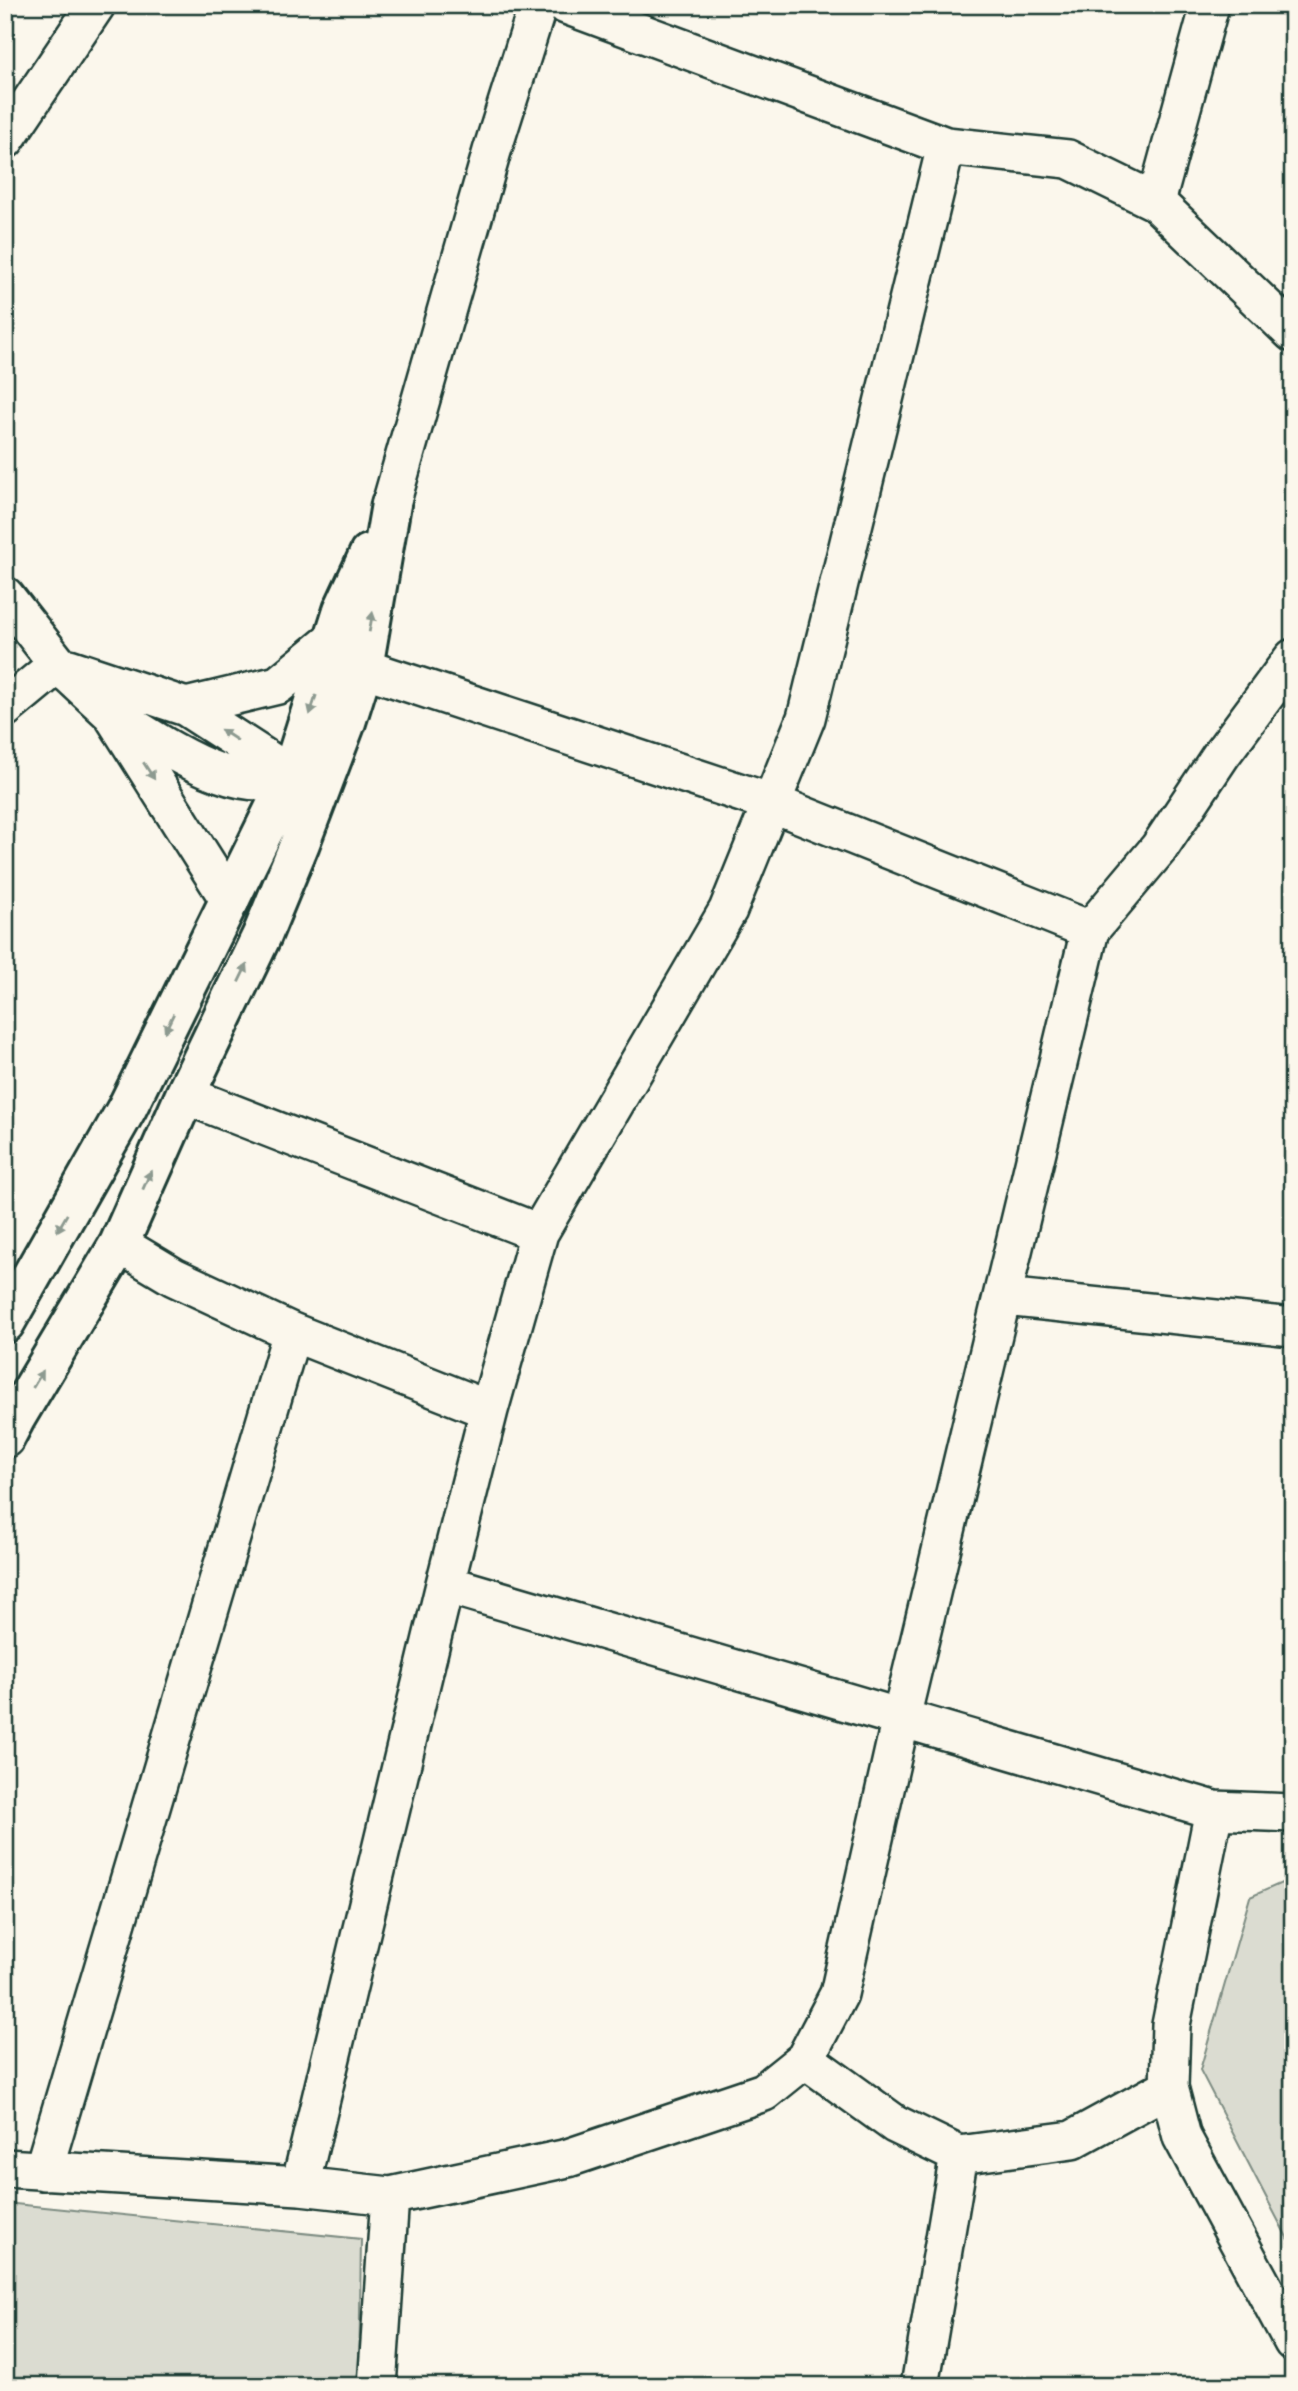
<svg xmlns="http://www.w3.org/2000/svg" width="1298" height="2391" font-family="Dekko,sans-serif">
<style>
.green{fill:#dbdcd1;stroke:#7d8c82;stroke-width:2}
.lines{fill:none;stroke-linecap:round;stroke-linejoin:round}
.street-casing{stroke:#1f3d34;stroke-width:42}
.secondary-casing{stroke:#1f3d34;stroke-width:44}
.street{stroke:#fbf7ec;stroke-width:37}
.secondary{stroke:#fbf7ec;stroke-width:38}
.oneway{fill:#8d9a90}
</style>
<rect width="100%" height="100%" fill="#fbf7ec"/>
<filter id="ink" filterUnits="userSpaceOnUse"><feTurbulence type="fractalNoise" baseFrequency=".0143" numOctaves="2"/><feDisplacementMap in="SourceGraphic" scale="14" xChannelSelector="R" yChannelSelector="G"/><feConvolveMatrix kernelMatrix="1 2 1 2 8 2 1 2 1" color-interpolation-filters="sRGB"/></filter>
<g filter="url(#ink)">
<path class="green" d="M1293,1878V2249L1200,2070L1250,1897Z
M5,2203L361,2239L359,2386H5Z"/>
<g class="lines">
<g class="street-casing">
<path id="street" d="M566,5L946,146L1068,159L1156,202L1293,333
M5,140L96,5
M1156,202L1210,5
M391,504L492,151L538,5
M5,596L58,664L112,714L230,901
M69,668L186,707L291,775L295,805
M363,668L772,803L1090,930
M186,707L278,685L334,639
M5,708L58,664
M122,720C164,746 255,810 300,766
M185,1095L539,1233
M119,1244L174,1277L292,1332L489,1410
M1004,1297L1293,1327
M445,1584L1214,1810L1293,1813
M1214,1810L1171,2025L1169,2087L1182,2137L1293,2342
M805,2059L895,2124L959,2155L1072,2140L1169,2087
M5,2168L300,2186L390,2196L568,2158L764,2092L805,2059L839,1994L901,1718L1090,930L1159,848L1221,755L1293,658
M43,2171L292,1332
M300,2186L445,1584L489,1410L539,1233L728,910L806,718L946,146
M377,2386L390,2196
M920,2386L959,2155"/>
</g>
<g class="secondary-casing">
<path id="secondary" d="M5,1323L127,1108L291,775L343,610L369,554
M5,1438L16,1417L119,1244L185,1095L262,935L300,843L346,722L363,668L391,504"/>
</g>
<use href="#street" class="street"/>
<use href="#secondary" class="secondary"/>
</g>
<defs><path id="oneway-solid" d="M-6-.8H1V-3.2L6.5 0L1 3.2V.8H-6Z" transform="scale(1.75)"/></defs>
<g class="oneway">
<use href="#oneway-solid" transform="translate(371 622) rotate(-80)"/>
<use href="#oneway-solid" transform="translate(313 705) rotate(108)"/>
<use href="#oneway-solid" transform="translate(229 735) rotate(-147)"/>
<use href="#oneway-solid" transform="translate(149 771) rotate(57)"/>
<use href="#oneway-solid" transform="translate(243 973) rotate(-64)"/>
<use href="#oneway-solid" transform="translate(169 1023) rotate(116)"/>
<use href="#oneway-solid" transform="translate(147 1180) rotate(-66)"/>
<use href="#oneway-solid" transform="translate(62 1223) rotate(120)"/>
<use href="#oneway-solid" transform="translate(38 1379) rotate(-59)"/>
</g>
</g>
<rect width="1298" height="2391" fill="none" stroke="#fbf7ec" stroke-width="28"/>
<rect x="14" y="14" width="1270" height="2363" fill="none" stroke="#1f3d34" stroke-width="2.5" filter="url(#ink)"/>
</svg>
